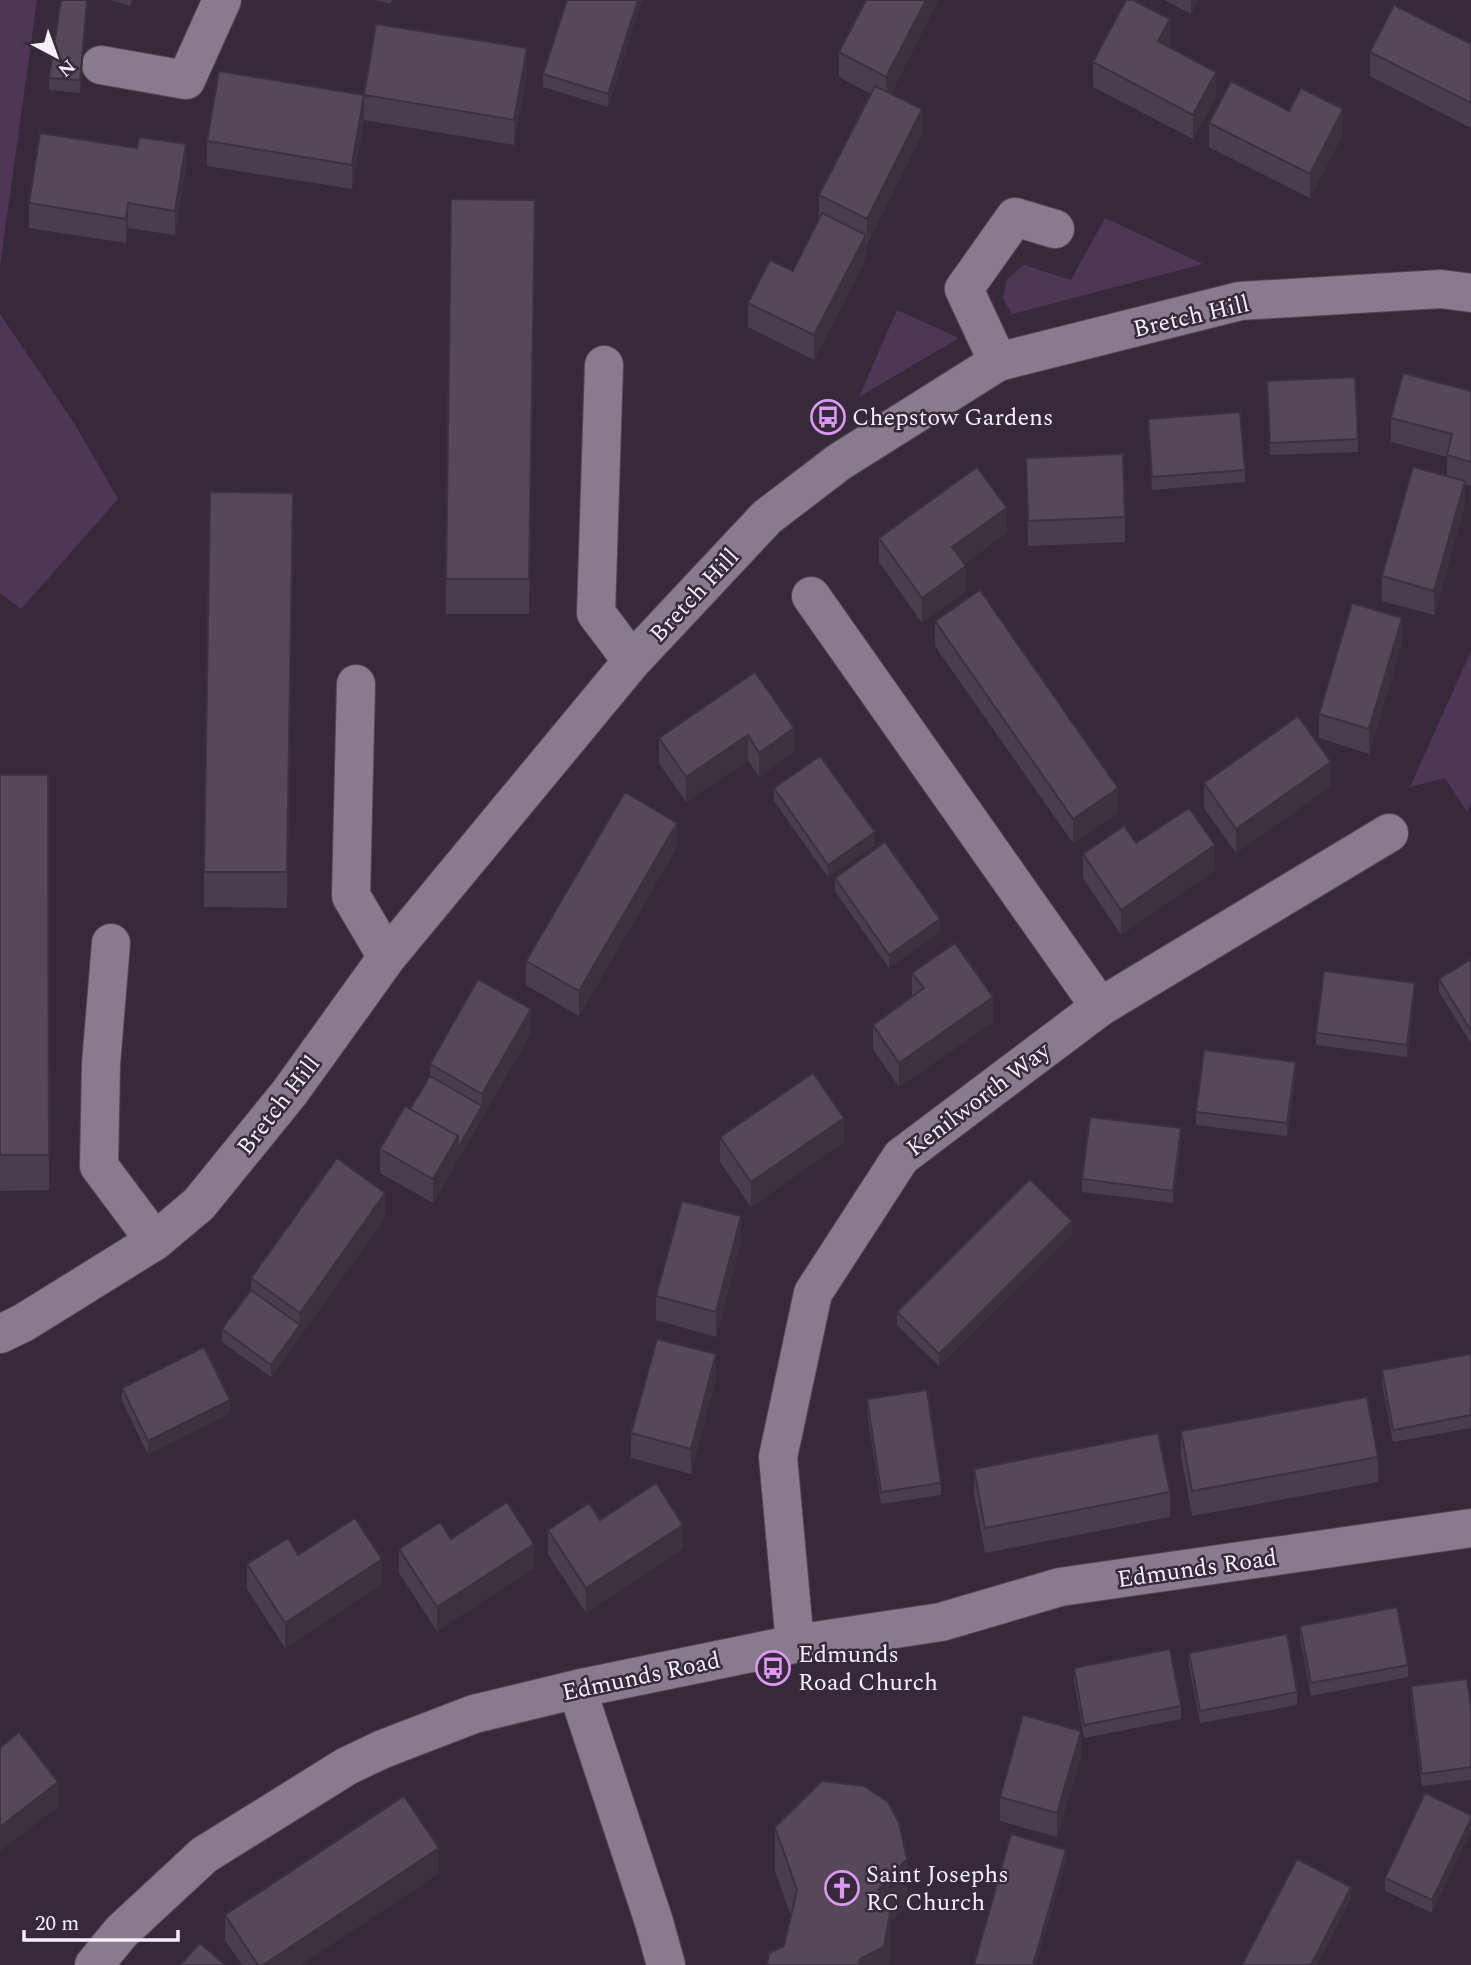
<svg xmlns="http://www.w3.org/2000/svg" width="1471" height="1965" font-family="Spectral,serif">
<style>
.green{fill:#4e3657}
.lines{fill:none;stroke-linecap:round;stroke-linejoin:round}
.minor-casing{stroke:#514855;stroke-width:40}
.minor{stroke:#887b8d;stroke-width:38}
.wall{fill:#483e4d}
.shaded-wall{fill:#3b323e}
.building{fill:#544859;stroke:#3b323e;stroke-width:2}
.labels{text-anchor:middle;stroke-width:5;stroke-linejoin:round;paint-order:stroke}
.street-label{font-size:24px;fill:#f7effa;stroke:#362a3a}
.poi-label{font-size:24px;fill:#f7effa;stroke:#362a3a;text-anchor:start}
</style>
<rect width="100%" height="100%" fill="#362a3a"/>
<path class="green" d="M0,0H37L0,266Z
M1105,218L1203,264L1012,314L1003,298L1007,279L1024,265L1071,280Z
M897,310L959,338L859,397Z
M0,314L74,423L118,499L21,609L0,593Z
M1471,651V803L1467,812L1445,778L1410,787Z"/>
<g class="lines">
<g class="minor-casing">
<path id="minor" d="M101,65L186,80L222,0
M998,362L964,289L1015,217L1055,229
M604,365L596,613L632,661
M811,596L1100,1007
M356,684L351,896L387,957
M111,943L101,1064L99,1166L155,1241
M0,1334L23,1323L155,1241L199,1204L290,1092L387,957L632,661L767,517L839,462L998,362L1240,301L1441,289L1471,293
M795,1644L778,1457L813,1293L901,1157L1100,1007L1389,833
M577,1689L654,1922L666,1965
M94,1965L121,1932L204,1855L347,1766L383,1749L474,1714L586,1687L795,1644L941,1622L1060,1587L1471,1528"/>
</g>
<use href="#minor" class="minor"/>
</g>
<path class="wall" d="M88,0L80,93L49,90V78Z
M110,0H132L130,6Z
M376,0H392L390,4Z
M567,0H642L608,107L543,87V74Z
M866,0H938L891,93L922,134L867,244L866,243V259L814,360L748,327V303L793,271L819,217V195L871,94L839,77V52Z
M1164,0H1198L1191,14Z
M1170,44L1168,47L1216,97L1193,139L1093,87V62Z
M1471,44V128L1370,76V52Z
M527,73L514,145L364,120V95Z
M364,120L352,189L207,166V141Z
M1209,123L1343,134L1310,198L1209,147Z
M137,148L186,168L175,235L128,228L126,243L29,228V203Z
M535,235L529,614H446V579Z
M1267,381L1358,439V452L1270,455Z
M1471,391V486L1465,485V505L1434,615L1382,601V576L1447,476V457L1391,442V418Z
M1148,419L1245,470V482L1152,490Z
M1026,458L1125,517V542L1028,546Z
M293,529L287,908L204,907V872Z
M1007,532L964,564L966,591L922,623L879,562V538Z
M935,621L1118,813L1073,843L935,646Z
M1402,643L1369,754L1319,738V714Z
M794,728V752L759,777L748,760L686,802L659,763V738Z
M0,775H48L49,1190L0,1191Z
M1204,783L1331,786L1236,853L1204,808Z
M774,788L875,845L828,877L774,801Z
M1136,843L1215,870L1121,935L1083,878V854Z
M677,847L579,1016L526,985V961Z
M835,878L940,932L889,968L835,891Z
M1471,959V1043L1439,992V979Z
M912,973L993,1022L899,1087L873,1049V1025L912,996Z
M1415,995L1407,1057L1316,1045V1033Z
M531,1033L433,1203L380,1173V1149L410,1109L430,1076V1064Z
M1296,1074L1287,1136L1196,1125V1112Z
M720,1137L844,1142L751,1207L720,1162Z
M1181,1141L1173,1203L1082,1192V1179Z
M385,1218L271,1377L222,1342V1329L251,1290V1278Z
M1072,1234L939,1366L897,1325V1312Z
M741,1241L716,1337L656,1320V1296Z
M1471,1354V1428L1393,1442L1382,1383V1370Z
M716,1378L691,1474L631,1458V1433Z
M122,1388L230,1413L148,1454L122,1401Z
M867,1399L941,1483V1495L881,1504L867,1412Z
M1181,1431L1378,1457V1482L1192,1516L1181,1456Z
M974,1469L1170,1492V1517L985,1553L974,1493Z
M600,1520L683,1549L586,1613L548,1554V1530Z
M451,1539L534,1568L437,1631L399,1573V1549Z
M298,1555L382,1584L285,1648L247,1589V1564Z
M1300,1626L1408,1665V1677L1311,1696L1300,1639Z
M1189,1653L1297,1692V1705L1200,1723L1189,1666Z
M1074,1668L1181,1706V1719L1084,1738L1074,1680Z
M1411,1686L1471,1707V1780L1422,1786L1411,1699Z
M1081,1756L1057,1837L1000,1821V1797Z
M1471,1815L1432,1913L1385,1891V1878Z
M775,1827L907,1904L891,1922V1951L888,1965H767L784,1946L791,1916L775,1871Z
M439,1873L300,1965H242L225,1940V1915Z"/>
<path class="shaded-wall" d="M87,0L88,5L80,93V80Z
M638,0H642L608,107V94Z
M926,0H938L886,102V77Z
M1191,0H1198L1191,14Z
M1170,19V44L1158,66V41Z
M527,48V73L514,145V120Z
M1216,72V97L1193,139V115Z
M364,95V120L352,189V165Z
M922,109V134L867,244V219Z
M1343,109V134L1310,198V174Z
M186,144V168L175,235V211Z
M128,203V228L126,243V219Z
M866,235V259L814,360V335Z
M1465,481V505L1434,615V591Z
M293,493V529L287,908V872Z
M1007,508V532L952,572V547Z
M966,566V591L922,623V598Z
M1402,618V643L1369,754V729Z
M794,728V752L759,777V753Z
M748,735V760L686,802V777Z
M1331,762V786L1236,853V829Z
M1118,788V813L1073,843V819Z
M677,823V847L579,1016V991Z
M875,832V845L828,877V865Z
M1215,845V870L1121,935V910Z
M940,919V932L889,968V955Z
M1415,983V995L1407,1057V1045Z
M993,997V1022L899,1087V1063Z
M531,1009V1033L433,1203V1179L458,1136L482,1106V1094Z
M1296,1062V1074L1287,1136V1123Z
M844,1118V1142L751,1207V1182Z
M1181,1128V1141L1173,1203V1191Z
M385,1193V1218L271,1377V1365L300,1325V1313Z
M741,1216V1241L716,1337V1312Z
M1072,1221V1234L939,1366V1354Z
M716,1354V1378L691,1474V1449Z
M230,1400V1413L148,1454V1441Z
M683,1525V1549L586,1613V1588Z
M534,1544V1568L437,1631V1607Z
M382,1559V1584L285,1648V1623Z
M1081,1731V1756L1057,1837V1813Z
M58,1782V1807L0,1851V1827Z
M1471,1819V1831L1432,1913V1900Z
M439,1848V1873L300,1965H263Z
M1066,1850V1862L1036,1965H1033Z
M907,1859V1904L891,1922V1951L888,1965H859L878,1890Z
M1351,1887V1900L1317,1965H1311Z"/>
<path class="building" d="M61,0H87L80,80L49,78Z
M567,0H638L608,94L543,74Z
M866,0H926L886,77L839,52Z
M1126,0H1133L1170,19L1158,41L1216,72L1193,115L1093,62Z
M1394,5L1471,44V103L1370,52Z
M376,24L527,48L514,120L364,95Z
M219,71L364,95L352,165L207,141Z
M1231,81L1289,111L1301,88L1343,109L1310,174L1209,123Z
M875,86L922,109L867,219L819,195Z
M40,133L137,148L139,137L186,144L175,211L128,203L126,219L29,203Z
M451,199L535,200L529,579H446Z
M822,213L866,235L814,335L748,303L770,260L793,271Z
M1403,373L1471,391V462L1447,455L1452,434L1391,418Z
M1355,377L1358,439L1270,443L1267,381Z
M1240,412L1245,470L1152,477L1148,419Z
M1123,454L1125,517L1028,521L1026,458Z
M977,467L1007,508L952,547L966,566L922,598L879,538Z
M1413,467L1465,481L1434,591L1382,576Z
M210,492L293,493L287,872H204Z
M980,590L1118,788L1073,819L935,621Z
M1352,603L1402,618L1369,729L1319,714Z
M755,672L794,728L759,753L748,735L686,777L659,738Z
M1298,716L1331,762L1236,829L1204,783Z
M820,756L875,832L828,865L774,788Z
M0,775H48L49,1155H0Z
M625,792L677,823L579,991L526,961Z
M1189,808L1215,845L1121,910L1083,854L1124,826L1136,843Z
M885,842L940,919L889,955L835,878Z
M955,943L993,997L899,1063L873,1025L924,988L912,973Z
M1471,959V1031L1439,979Z
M1324,971L1415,983L1407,1045L1316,1033Z
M478,979L531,1009L482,1094L430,1064Z
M1204,1050L1296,1062L1287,1123L1196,1112Z
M813,1073L844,1118L751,1182L720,1137Z
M430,1076L482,1106L458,1148V1136L410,1109Z
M405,1106L458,1136L433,1179L380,1149Z
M1090,1117L1181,1128L1173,1191L1082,1179Z
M337,1158L385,1193L300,1313L251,1278Z
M1030,1179L1072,1221L939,1354L897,1312Z
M682,1201L741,1216L716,1312L656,1296Z
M251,1290L300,1325L271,1365L222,1329Z
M657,1339L716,1354L691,1449L631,1433Z
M204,1347L230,1400L148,1441L122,1388Z
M1471,1354V1415L1393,1430L1382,1370Z
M927,1390L941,1483L881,1492L867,1399Z
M1367,1397L1378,1457L1192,1491L1181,1431Z
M1158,1433L1170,1492L985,1528L974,1469Z
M656,1483L683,1525L586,1588L548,1530L589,1503L600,1520Z
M507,1502L534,1544L437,1607L399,1549L440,1522L451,1539Z
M355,1518L382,1559L285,1623L247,1564L288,1538L298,1555Z
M1397,1607L1408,1665L1311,1683L1300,1626Z
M1287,1634L1297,1692L1200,1711L1189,1653Z
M1170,1649L1181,1706L1084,1725L1074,1668Z
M1467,1679L1471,1707V1767L1422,1774L1411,1686Z
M1023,1715L1081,1731L1057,1813L1000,1797Z
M19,1732L58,1782L0,1827V1748Z
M822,1781L864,1786L888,1802L899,1823L907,1859L878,1890L891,1907L884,1947L860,1959L859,1965H767L769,1953L784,1946L797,1890L775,1827Z
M1425,1793L1471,1815V1819L1432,1900L1385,1878Z
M404,1796L439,1848L263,1965H258L225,1915Z
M1011,1834L1066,1850L1033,1965H974Z
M1297,1859L1351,1887L1311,1965H1242Z
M200,1943L225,1965H180Z"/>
<defs>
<g id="bus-ring" transform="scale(1.75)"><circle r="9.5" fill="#362a3a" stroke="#dc99f4" stroke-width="1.5"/><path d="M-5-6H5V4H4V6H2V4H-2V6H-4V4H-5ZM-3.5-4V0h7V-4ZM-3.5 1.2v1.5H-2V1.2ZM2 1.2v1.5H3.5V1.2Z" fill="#dc99f4"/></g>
<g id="church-ring" transform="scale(1.75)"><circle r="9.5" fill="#362a3a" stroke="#dc99f4" stroke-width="1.5"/><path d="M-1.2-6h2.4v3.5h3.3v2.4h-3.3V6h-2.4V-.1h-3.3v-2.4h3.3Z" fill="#dc99f4"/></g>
</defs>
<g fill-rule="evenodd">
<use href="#bus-ring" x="828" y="417"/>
<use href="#bus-ring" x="773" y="1668"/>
<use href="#church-ring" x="842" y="1888"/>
</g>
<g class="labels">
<g class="street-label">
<text transform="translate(1191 316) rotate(-13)" y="8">Bretch Hill</text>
<text transform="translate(694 595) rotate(-47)" y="8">Bretch Hill</text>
<text transform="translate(978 1099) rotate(-37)" y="8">Kenilworth Way</text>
<text transform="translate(278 1105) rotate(-52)" y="8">Bretch Hill</text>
<text transform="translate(1197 1568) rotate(-8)" y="8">Edmunds Road</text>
<text transform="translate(641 1676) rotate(-12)" y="8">Edmunds Road</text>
</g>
<g class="poi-label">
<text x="852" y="425">Chepstow Gardens</text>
<text x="798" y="1662">Edmunds<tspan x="798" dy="28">Road Church</tspan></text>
<text x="866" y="1882">Saint Josephs<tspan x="866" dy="28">RC Church</tspan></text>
</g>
</g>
<g transform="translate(56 56) rotate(139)" stroke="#362a3a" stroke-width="5" paint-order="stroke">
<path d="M0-5L12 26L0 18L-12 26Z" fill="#f7effa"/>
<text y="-10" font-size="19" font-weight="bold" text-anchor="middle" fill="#f7effa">N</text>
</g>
<path d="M24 1930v10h154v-10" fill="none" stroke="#f7effa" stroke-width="3.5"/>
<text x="35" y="1930" font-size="21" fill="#f7effa" stroke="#362a3a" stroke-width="5" paint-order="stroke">20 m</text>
</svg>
